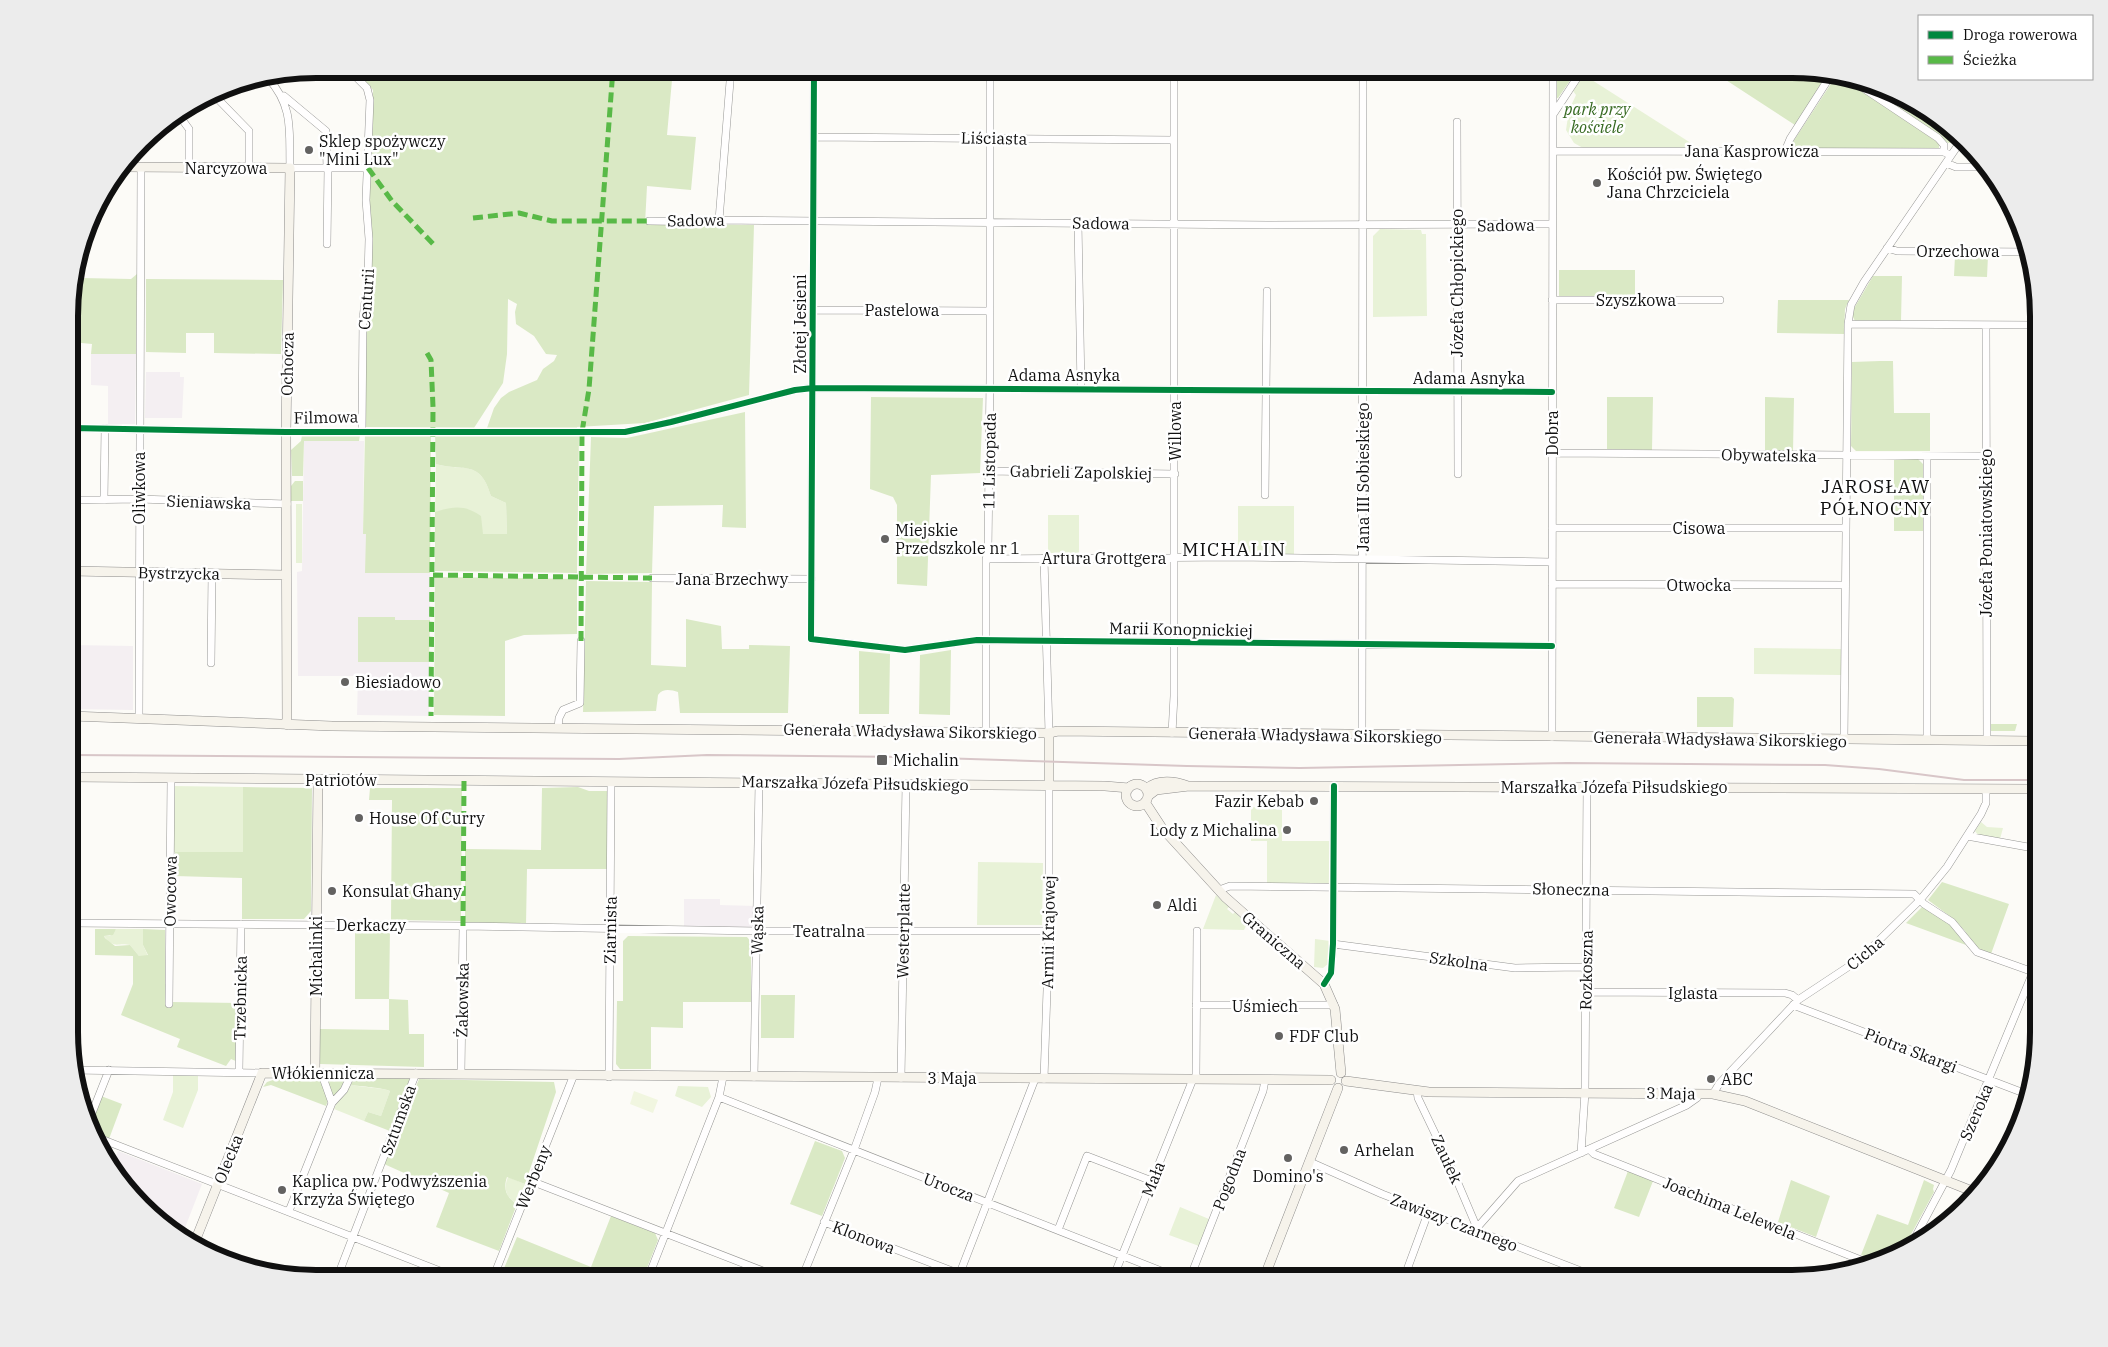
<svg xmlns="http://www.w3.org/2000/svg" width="2108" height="1347" font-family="'IBM Plex Serif',serif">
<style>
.industrial{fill:#f4eff2}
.green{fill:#e8f2d7}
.forest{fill:#dae9c5}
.pitch{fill:#f1f6e0}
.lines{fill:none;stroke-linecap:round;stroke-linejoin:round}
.street-casing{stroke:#969694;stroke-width:8}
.secondary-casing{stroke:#8d8c8b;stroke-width:10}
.street{stroke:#fffefe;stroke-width:7}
.secondary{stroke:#f6f3eb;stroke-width:9}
.rail{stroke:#d8c6c8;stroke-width:2}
.quiet{stroke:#58b947;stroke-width:5;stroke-dasharray:10 5;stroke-linecap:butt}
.cycleway-casing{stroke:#fff;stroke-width:9}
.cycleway{stroke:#00873e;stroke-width:6}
.poi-dot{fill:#636261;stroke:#fff;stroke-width:2}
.labels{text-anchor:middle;stroke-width:5;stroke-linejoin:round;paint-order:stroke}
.park-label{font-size:16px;font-style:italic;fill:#356920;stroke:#fff}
.street-label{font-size:16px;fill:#101010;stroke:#fff}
.poi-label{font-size:16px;fill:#101010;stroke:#fff;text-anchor:start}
.quarter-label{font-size:19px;letter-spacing:1px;fill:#101010;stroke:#fff}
.rim{fill:none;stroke:#101010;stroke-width:6}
</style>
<rect width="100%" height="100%" fill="#fcfbf7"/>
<path class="industrial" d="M91,354H136L135,424H108V386L91,385Z
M146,372H180V377H184L182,418H145Z
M304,441H364L363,533H366V572L430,573V620H395V618L358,662H429V716L357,715L358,676H298L297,572L302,571Z
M71,645L133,646V710L71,709Z
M684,899H720V905L755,906V928L684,927Z
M118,1151L202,1184L181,1238L141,1206L112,1168Z"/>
<path class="green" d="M1584,75L1694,145L1693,148H1583L1574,143L1566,130L1569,110L1576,95L1573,91Z
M1380,229L1421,230L1422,234H1426L1427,316L1373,317V236Z
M436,464C465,472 480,459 491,496L506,503L507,534H483L435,512Z
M296,504H302V563H296Z
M1238,506H1294V554H1238Z
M1048,515H1079V553H1048Z
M1754,648L1841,649V675L1754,674Z
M173,786L243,787V852H172Z
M1251,807L1282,810V841H1332L1331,885L1267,883V841H1251Z
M1981,822L1987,827L2003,828L2000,839L1978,835L1975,831Z
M978,862L1043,863L1042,925H977Z
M1216,895L1229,907L1227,909L1233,914L1235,912L1247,924L1244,930L1203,929Z
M116,929H143V945L148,956H139L130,945C117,942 115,950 104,936H110Z
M1315,939L1330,941L1329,963L1323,968L1314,967Z
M173,1074H198V1090L183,1128L163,1120L173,1092Z
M351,1085C360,1087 384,1088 390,1091L381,1116L368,1112L364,1121L334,1109L337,1102Z
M678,1086L708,1087L711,1097L702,1107L675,1096Z
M508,1177L525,1184L517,1204C506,1197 503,1189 508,1177Z
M1180,1207L1209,1219L1199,1246L1169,1235Z"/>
<path class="forest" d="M352,69H673L667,135L696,137L691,190L647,186L645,224L754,225L749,395L645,423L577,427V429L487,428L494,408L501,398L509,392L537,380L543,369L554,361L557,355L546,354L534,336L516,324L515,312L517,304L508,299L507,354L503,383L474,428L364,427L369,186L371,170L373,90Z
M1556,69H1578L1558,98H1556Z
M1709,69H1792L1828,75L1795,125Z
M1836,76H1839L1939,143V148H1789Z
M1852,79L1871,82L1929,110L1961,136L1957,142L1948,143Z
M1955,256H1988L1987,277L1954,276Z
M1559,270H1635V297H1559Z
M137,274L136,354H91L92,344L71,342L73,283H77L78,276L81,278L131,279Z
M1873,276H1902L1901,321H1855L1852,315L1853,310Z
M146,279L283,280L281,354L214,353V333H186V353L146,352Z
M1778,300H1849L1845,309L1844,334L1777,333Z
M1880,361H1893L1894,413H1930V451H1856L1851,446L1852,362Z
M871,397L983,398L980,473L931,475L927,586L897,584V505L893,497L870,489Z
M1607,397H1653L1652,450L1607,449Z
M1765,397L1794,398L1793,452H1765Z
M745,412L746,528L722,527L723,505L654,506L652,573L586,574L591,437L627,438Z
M365,433H431L430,573H365L366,534H363Z
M435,434L579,435L577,573L435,571V512C453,506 466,505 481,516L483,534H507L506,503L491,496C480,459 465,472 436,464Z
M302,435H360L359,441H304L303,476H292L291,450L301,441Z
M1918,459L1923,464V531H1894V460Z
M295,481H303V501H291V486Z
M435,577L577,579V634L524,635L505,641V716L434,715Z
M586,581L652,582L651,665L686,667V619L721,626L722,649H749V645L790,646L788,713H680L678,692C671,690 663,688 658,695L656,711L583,712Z
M358,617H395V620H430L429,662H358Z
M951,650L950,715L919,714L920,655Z
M859,651L890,654L889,714H859Z
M1697,697H1732L1734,699L1733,727H1697Z
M1991,724H2017L2015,731H1991Z
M243,787L312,788L311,911L304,919H242V878L175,876V852H243Z
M578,787L589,791H608V869H527L526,925L465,924V849L541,850L542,788Z
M370,788H462L461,921L391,920L392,800H369Z
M1942,882L2009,904L1991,954L1976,949L1965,931L1955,920L1928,900Z
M1923,906L1955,928L1966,945L1906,923Z
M355,928L390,929L389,999L408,1000L409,1034H424V1067L320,1064V1029L389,1030V999H355Z
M95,929H116L113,935L104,936L105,938L115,946L130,945L139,956L148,955L143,945V929L165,930V984L171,985V1002L239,1003L238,1062L231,1059L226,1066L177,1047L180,1039L121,1015L133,984V956L95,955Z
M628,936L747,937L751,942V1002H683V1028L651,1027V1069H620L616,1064L617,1001H623V941Z
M761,995H795L794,1038H761Z
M348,1077L342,1089L333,1098L325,1078Z
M353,1077L411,1078L390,1131L364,1121L368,1112L381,1116L390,1091C385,1088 359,1086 351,1085Z
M276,1079H320L328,1100L326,1106L271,1085L263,1087L267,1082Z
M419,1079L554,1082L556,1092L525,1184L507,1177C503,1189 506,1197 517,1204L499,1251L436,1227L449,1193L384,1164Z
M101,1096L122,1104L109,1139L95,1134L91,1123Z
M815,1141L842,1151L845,1158L822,1216L790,1204Z
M1628,1171L1653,1181L1639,1217L1614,1208Z
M1791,1180L1830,1196L1816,1237L1778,1222Z
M1924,1180L1934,1185L1933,1189L1934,1192L1902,1251L1877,1261L1861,1255L1877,1214L1908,1225Z
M611,1216L655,1233L658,1240L643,1278H621L591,1267L586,1278H500L517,1237L591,1267Z"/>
<path class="pitch" d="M634,1091L658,1100L653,1113L630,1104Z"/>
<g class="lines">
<g class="street-casing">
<path id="street" d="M348,69L367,88L370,100L366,200L369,239L368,278L363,318L362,430
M814,69L811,639L905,650L977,640L1552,646
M268,78C294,107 289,131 290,168H368
M1848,78L1938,138L1944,145V152
M212,93L249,131V168
M284,96L326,131L327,168
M1554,113L1583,69
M178,114L189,129V167
M1457,122L1458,474
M815,137L1174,140
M1553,151L1944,152L1950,155
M1785,151L1790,139L1831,75
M1946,163L1956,167H1987
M719,220L731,69
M649,221L714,222L719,220L1268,225L1552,224
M1078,223L1081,388
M327,244L328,168
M1887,248L1897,251L2031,252
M1552,300H1720
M813,310L990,311
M1848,324L2039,325
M1986,325L1987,741
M71,433V428L286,432H625L671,422L795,390L813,388L1552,392
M1552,453L1986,456
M988,471L1175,474
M1265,495L1267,291
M71,500L139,499L287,504
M104,500L105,428
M1552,528H1846
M1044,558L1049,733
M986,559L1235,557L1552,562
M652,578L812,579
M1552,584L1845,585
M211,663L212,573
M139,718L141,167
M558,728L559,718L563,710L580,703L581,641
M986,732V559L988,552L990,378V69
M1172,733L1174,696V69
M1362,735L1363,69
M1552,737L1553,69
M1844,740L1848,324L1851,305L1864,282L1963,138
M1927,740V456
M1967,836L2039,849
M1219,890L1230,886L1914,894L1924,904L1952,922L1977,952L2039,974
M71,923L463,926L757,931H1049
M1333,944L1515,968L1585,967
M1324,984L1331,973L1333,944L1334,786
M1586,992L1785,993L1792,995L1798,1000
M169,1004L171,779
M1196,1005H1334
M1793,1005L2029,1095
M73,1070L262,1073
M239,1072L241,924
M461,1074L463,926
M609,1077L611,783
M754,1077L759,783
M901,1078L906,784
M1044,1079L1049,931V785
M1196,1079L1197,931
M1417,1091L1418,1098L1452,1169L1477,1228
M1713,1094L1719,1084L1798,1000L1860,959L1920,900L1947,867L1981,814L1986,803V789
M719,1097L1179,1278
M332,1103L344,1090L352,1073
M90,1118L109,1070
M96,1137L458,1278
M1590,1150L1594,1154L1871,1264
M1581,1153L1585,1092L1587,786
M1310,1162L1382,1194L1599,1278
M531,1181L781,1278
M289,1211L332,1103L321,1072
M824,1222L960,1274
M1058,1230L1087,1156L1152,1181
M1475,1230L1518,1181L1687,1105L1697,1098
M1910,1247L1951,1170L2033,972
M337,1278L416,1073
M493,1278L573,1077
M648,1278L719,1097L723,1077
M802,1278L854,1150L875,1092L878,1078
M958,1278L1035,1079
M1113,1278L1193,1079
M1190,1278L1263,1091L1265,1080
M1404,1278L1428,1213"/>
</g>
<g class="secondary-casing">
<path id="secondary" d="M124,167L290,168L286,432L287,725
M71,571L286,575
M71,716L332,726L1049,733L1058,731L2039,741
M1049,733V785
M71,777L1105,786L1129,788
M1126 795a11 11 0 1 1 22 0a11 11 0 1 1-22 0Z
M1146,789C1158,779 1174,781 1188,786
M1148,796L1156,790L1189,786L2039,789
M1145,802L1162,828L1225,897L1324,984L1335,1009L1341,1073
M315,1072L318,780
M1346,1081L1429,1092L1713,1094L1745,1101L1977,1193
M194,1244L262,1073L1331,1080
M1264,1278L1338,1088"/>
</g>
<use href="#street" class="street"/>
<use href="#secondary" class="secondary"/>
<path class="rail" d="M71,755L619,759L707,755L907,757L1187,766L1300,768L1567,763L1825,765L1879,769L1964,780H2039"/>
<path class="quiet" d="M368,168L392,201L436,247
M473,218L519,213L552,221H649
M427,353L431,360L433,407L431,716
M433,575L652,578
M581,641L582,432L589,389L613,69
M463,926L464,781"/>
<g class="cycleway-casing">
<path id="cycleway" d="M814,69L811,639L905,650L977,640L1552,646
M71,433V428L286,432H625L671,422L795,390L813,388L1552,392
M1324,984L1331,973L1333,944L1334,786"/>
</g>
<use href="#cycleway" class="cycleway"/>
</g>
<g class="poi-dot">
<circle cx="309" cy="150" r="5"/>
<circle cx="1597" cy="183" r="5"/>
<circle cx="885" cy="539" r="5"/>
<circle cx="345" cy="682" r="5"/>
<rect x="876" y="754" width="12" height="12" rx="2.5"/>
<circle cx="1314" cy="801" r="5"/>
<circle cx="359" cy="818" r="5"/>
<circle cx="1287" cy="830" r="5"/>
<circle cx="332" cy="891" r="5"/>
<circle cx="1157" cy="905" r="5"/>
<circle cx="1279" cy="1036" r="5"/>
<circle cx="1711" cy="1079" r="5"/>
<circle cx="1344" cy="1150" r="5"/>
<circle cx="1288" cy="1158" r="5"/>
<circle cx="282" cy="1190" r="5"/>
</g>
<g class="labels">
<g class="park-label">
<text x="1597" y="115">park przy<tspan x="1597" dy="18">kościele</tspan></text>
</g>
<g class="street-label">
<text transform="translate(994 138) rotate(1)" y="6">Liściasta</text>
<text x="1752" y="157">Jana Kasprowicza</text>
<text x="226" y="174">Narcyzowa</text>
<text transform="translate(696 220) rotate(-1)" y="6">Sadowa</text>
<text transform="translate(1101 223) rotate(1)" y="6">Sadowa</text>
<text transform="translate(1506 225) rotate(-1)" y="6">Sadowa</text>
<text x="1958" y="257">Orzechowa</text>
<text transform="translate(1457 283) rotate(-90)" y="6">Józefa Chłopickiego</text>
<text transform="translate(366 299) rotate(-86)" y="6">Centurii</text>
<text x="1636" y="306">Szyszkowa</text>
<text x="902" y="316">Pastelowa</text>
<text transform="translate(800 324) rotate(-90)" y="6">Złotej Jesieni</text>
<text transform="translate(287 364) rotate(-89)" y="6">Ochocza</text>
<text x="1064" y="381">Adama Asnyka</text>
<text x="1469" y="384">Adama Asnyka</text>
<text transform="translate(326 417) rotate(-1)" y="6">Filmowa</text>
<text transform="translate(1175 431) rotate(-90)" y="6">Willowa</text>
<text transform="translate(1552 433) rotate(-90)" y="6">Dobra</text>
<text transform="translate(1769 455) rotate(1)" y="6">Obywatelska</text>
<text transform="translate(989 461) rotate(-89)" y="6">11 Listopada</text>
<text transform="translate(1081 472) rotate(1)" y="6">Gabrieli Zapolskiej</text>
<text transform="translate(1363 477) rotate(-90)" y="6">Jana III Sobieskiego</text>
<text transform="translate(139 488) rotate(-90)" y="6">Oliwkowa</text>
<text transform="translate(209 502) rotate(2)" y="6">Sieniawska</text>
<text x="1699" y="534">Cisowa</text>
<text transform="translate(1986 533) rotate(-90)" y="6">Józefa Poniatowskiego</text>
<text x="1104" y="564">Artura Grottgera</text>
<text transform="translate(179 573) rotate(1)" y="6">Bystrzycka</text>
<text x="732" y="585">Jana Brzechwy</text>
<text x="1699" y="591">Otwocka</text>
<text transform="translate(1181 629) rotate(1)" y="6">Marii Konopnickiej</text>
<text transform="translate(910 731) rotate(1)" y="6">Generała Władysława Sikorskiego</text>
<text transform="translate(1315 735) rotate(1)" y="6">Generała Władysława Sikorskiego</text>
<text transform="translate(1720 739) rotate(1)" y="6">Generała Władysława Sikorskiego</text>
<text x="341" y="786">Patriotów</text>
<text transform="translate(855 783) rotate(1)" y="6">Marszałka Józefa Piłsudskiego</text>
<text x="1614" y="793">Marszałka Józefa Piłsudskiego</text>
<text transform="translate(1571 889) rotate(1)" y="6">Słoneczna</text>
<text transform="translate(170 891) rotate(-89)" y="6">Owocowa</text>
<text x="371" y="931">Derkaczy</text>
<text transform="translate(610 930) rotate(-89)" y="6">Ziarnista</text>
<text transform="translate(757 930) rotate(-89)" y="6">Wąska</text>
<text x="829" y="937">Teatralna</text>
<text transform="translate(903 931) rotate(-89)" y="6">Westerplatte</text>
<text transform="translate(1048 932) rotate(-89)" y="6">Armii Krajowej</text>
<text transform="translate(1274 940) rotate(41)" y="6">Graniczna</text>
<text transform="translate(1865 953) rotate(-40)" y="6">Cicha</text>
<text transform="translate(316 956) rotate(-90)" y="6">Michalinki</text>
<text transform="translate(1459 961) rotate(8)" y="6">Szkolna</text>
<text transform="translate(1586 970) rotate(-89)" y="6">Rozkoszna</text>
<text x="1693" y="999">Iglasta</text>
<text transform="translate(240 998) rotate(-89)" y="6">Trzebnicka</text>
<text transform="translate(462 1000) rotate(-89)" y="6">Żakowska</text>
<text x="1265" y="1012">Uśmiech</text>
<text transform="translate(1911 1050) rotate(21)" y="6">Piotra Skargi</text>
<text x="323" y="1079">Włókiennicza</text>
<text x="952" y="1084">3 Maja</text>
<text transform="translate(1671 1093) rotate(1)" y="6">3 Maja</text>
<text transform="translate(1976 1112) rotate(-67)" y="6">Szeroka</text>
<text transform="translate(398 1120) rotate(-70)" y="6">Sztumska</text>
<text transform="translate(228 1159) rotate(-68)" y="6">Olecka</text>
<text transform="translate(1447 1159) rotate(65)" y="6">Zaułek</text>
<text transform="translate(533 1177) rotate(-68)" y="6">Werbeny</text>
<text transform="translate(1153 1179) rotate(-68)" y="6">Mała</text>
<text transform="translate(1229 1179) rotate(-69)" y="6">Pogodna</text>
<text transform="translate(949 1187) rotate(21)" y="6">Urocza</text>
<text transform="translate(1730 1208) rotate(22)" y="6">Joachima Lelewela</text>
<text transform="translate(1454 1222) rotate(21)" y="6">Zawiszy Czarnego</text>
<text transform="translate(864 1237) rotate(21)" y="6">Klonowa</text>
</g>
<g class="poi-label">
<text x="319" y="147">Sklep spożywczy<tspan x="319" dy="18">"Mini Lux"</tspan></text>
<text x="1607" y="180">Kościół pw. Świętego<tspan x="1607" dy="18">Jana Chrzciciela</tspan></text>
<text x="895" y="536">Miejskie<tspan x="895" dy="18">Przedszkole nr 1</tspan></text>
<text x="355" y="688">Biesiadowo</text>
<text x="893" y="766">Michalin</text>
<text x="1304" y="807" text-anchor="end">Fazir Kebab</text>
<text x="369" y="824">House Of Curry</text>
<text x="1277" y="836" text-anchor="end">Lody z Michalina</text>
<text x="342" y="897">Konsulat Ghany</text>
<text x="1167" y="911">Aldi</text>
<text x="1289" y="1042">FDF Club</text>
<text x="1721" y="1085">ABC</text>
<text x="1354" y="1156">Arhelan</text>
<text x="1288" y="1182" text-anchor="middle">Domino's</text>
<text x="292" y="1187">Kaplica pw. Podwyższenia<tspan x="292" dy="18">Krzyża Świętego</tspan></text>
</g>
<g class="quarter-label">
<text x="1876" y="493">JAROSŁAW<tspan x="1876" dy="22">PÓŁNOCNY</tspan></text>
<text x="1234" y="556">MICHALIN</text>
</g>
</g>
<path d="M0 0H2108V1347H0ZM316 78H1792A238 238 0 0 1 2030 316V1032A238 238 0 0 1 1792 1270H316A238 238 0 0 1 78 1032V316A238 238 0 0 1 316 78Z" fill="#ececec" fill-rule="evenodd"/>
<path class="rim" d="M316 78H1792A238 238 0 0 1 2030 316V1032A238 238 0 0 1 1792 1270H316A238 238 0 0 1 78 1032V316A238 238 0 0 1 316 78Z"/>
<rect x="1918" y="15" width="175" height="65" fill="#ffffff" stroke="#9f9f9f"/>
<rect x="1928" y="31" width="25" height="8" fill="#00873e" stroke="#9f9f9f"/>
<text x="1963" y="40" font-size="15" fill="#101010">Droga rowerowa</text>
<rect x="1928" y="56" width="25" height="8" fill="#58b947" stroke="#9f9f9f"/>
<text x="1963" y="65" font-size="15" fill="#101010">Ścieżka</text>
</svg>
